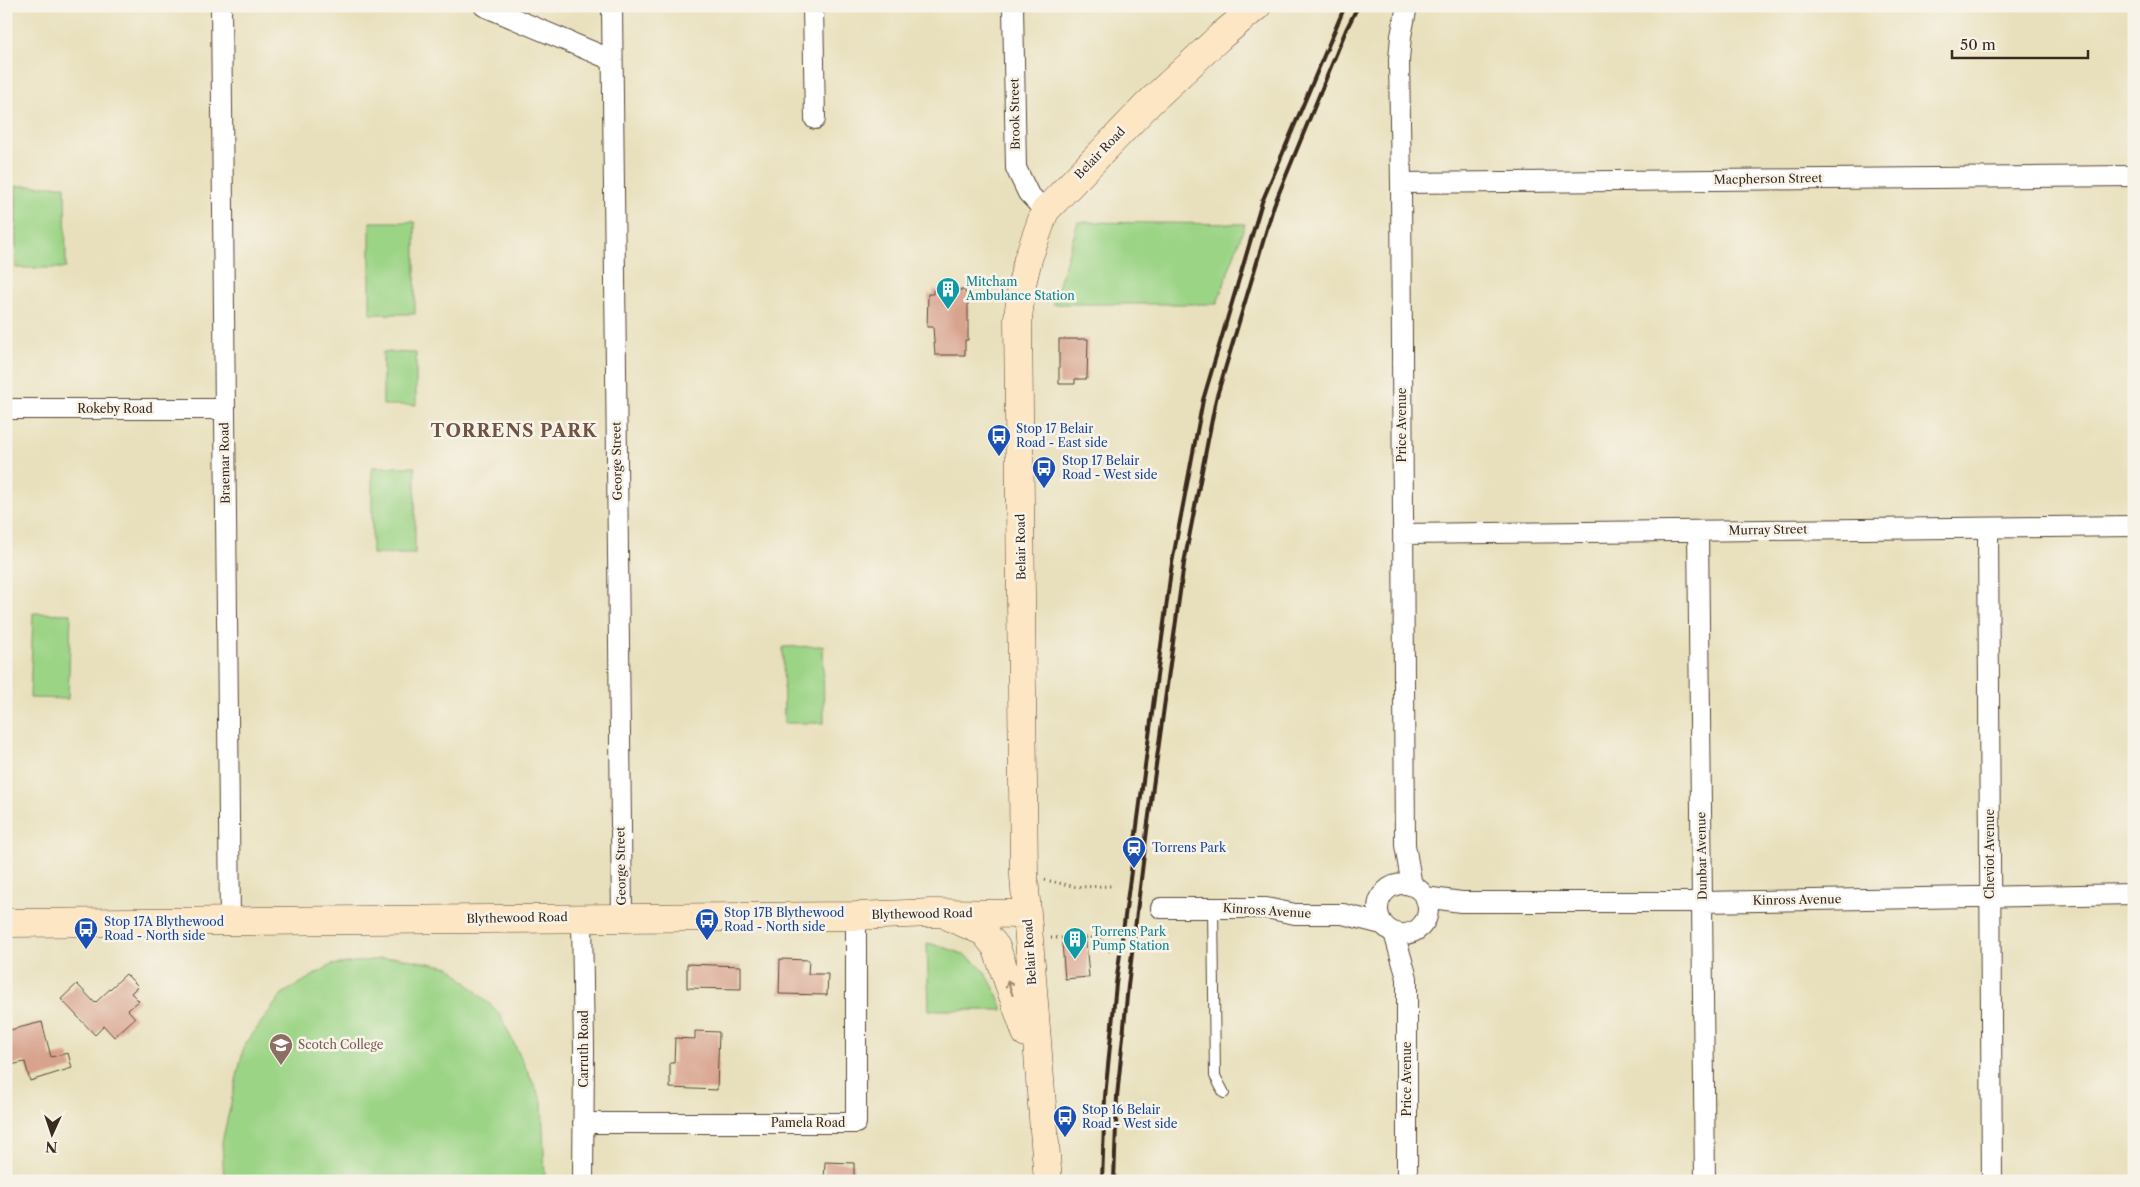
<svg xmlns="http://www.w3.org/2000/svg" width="2140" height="1187" font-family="'Libre Caslon Text',serif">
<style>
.green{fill:#9cd486;stroke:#6c7f52}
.building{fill:#d8a38d}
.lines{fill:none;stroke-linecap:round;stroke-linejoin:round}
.lane-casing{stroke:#554536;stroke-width:12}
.street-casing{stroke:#554536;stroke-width:22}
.secondary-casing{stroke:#554536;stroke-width:29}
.path{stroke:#554536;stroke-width:3;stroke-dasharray:1 4;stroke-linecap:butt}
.lane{stroke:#fff;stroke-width:10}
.street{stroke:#fff;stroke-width:20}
.secondary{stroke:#fce6c4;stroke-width:28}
.rail{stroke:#3b2a1e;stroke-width:4}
.oneway{stroke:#9c8871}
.labels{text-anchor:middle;stroke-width:5;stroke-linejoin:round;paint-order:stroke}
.street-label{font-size:12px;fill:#3b2a1e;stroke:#f7f3e8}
.culture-label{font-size:12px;fill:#0d838f;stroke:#f7f3e8;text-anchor:start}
.transit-label{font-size:12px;fill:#164399;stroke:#f7f3e8;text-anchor:start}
.education-label{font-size:12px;fill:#785e54;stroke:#f7f3e8;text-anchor:start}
.district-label{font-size:18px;font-weight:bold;letter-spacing:1px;fill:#725445;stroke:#f7f3e8}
</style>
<rect width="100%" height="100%" fill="#f7f3e8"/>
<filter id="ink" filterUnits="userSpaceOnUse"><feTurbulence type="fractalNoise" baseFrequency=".02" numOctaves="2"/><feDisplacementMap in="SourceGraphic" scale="10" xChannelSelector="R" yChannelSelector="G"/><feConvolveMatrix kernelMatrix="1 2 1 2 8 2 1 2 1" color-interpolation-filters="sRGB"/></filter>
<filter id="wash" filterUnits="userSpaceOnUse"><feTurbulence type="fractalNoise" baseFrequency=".0096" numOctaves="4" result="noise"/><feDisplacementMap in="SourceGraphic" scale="20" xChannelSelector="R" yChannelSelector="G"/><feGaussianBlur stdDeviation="1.12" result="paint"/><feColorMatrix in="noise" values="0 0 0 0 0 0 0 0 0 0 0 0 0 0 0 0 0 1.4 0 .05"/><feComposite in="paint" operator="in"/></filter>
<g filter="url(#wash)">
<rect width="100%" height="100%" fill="#e8e0bc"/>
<path class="green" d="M16,186H65L66,268H16Z
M370,222H415V314H370Z
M1078,222L1245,224L1217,304H1053Z
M383,352L416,353V405H383Z
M372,467H415V554H372Z
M33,613L71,614L68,699L30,698Z
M823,646L824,723H784L783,647Z
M927,943C974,954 986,964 1003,1010H929Z
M396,957L450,967L499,1013L542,1101L545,1181H224L222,1142L244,1046L282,994L331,965Z"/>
<g id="blocks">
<path class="building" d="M933,290H965V293H968V340H965V355H935L933,327H927L928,294H933Z
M1059,339H1088L1087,379H1075V384H1059Z
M1086,941L1089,977L1065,979L1062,943Z
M780,959L809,960L808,974H828L827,995L779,994Z
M687,964L741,966V989L687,988Z
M126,974L138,986L131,993L139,1001L128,1010L135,1018L114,1037L104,1026L95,1035L61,999L77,984L95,1003Z
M42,1022L51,1057L68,1053L72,1068L30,1081L25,1062L6,1066V1031Z
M695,1031L719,1032L717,1090L670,1088V1063H674L675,1038L695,1039Z
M825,1162L854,1163V1181H824Z"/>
</g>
</g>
<g filter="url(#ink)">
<use href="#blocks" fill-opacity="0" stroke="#554536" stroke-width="1"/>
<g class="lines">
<g class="lane-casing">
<path id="lane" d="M1213,907L1215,1076L1224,1093"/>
</g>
<g class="street-casing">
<path id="street" d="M221,6L230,921
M484,6L612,60
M612,6L622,917
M813,6L815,119
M1013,6L1016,168L1028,193L1045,211
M1407,6L1401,36L1399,60L1401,183L1405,845L1412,886
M1401,183L2134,176
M6,409H224
M1988,528L1992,1181
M1698,531L1705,1181
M1403,534L2134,526
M1378 909a25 25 0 1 1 50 0a25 25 0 1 1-50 0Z
M1425,897L1461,902H1702L2134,894
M1161,908H1266L1295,914H1343L1382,924
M582,918L584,1049L583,1181
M1394,933L1407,978V1181
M583,1123H856V916"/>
</g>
<g class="secondary-casing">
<path id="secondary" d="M950,917L984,932L996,947L1026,1033
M6,923L856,916L932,913L1027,914
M1048,1181L1024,876L1018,318L1022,284L1028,259L1045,211L1149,103L1222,35L1257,6"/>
</g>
<path class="path" d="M1045,880L1077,887L1111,886
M1051,938H1101V941L1106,942L1105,950L1112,951"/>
<use href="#lane" class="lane"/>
<use href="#street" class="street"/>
<use href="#secondary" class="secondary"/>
<path class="rail" d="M1102,1181L1105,1097L1116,984L1172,563L1203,400L1262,202L1345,6
M1114,1181L1117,1097L1128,986L1147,830L1184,563L1216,399L1274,205L1346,30L1358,6"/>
</g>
<defs><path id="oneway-shaft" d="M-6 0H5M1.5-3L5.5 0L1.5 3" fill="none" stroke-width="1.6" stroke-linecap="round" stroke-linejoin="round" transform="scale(1.25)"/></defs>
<use class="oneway" href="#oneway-shaft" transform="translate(1010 988) rotate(-110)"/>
</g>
<defs>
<g id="building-pin" transform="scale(1.25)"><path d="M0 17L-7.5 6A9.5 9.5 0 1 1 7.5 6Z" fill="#0f9aa8" stroke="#f7f3e8"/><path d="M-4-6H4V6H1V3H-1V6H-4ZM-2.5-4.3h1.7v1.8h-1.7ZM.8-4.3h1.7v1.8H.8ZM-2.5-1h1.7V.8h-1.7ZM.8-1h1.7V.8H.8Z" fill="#fff"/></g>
<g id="bus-pin" transform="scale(1.25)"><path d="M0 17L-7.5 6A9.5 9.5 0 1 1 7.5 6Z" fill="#1a4fb4" stroke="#f7f3e8"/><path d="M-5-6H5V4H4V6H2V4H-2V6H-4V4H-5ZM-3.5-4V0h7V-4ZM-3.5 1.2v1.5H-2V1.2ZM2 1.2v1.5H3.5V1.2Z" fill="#fff"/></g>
<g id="station-pin" transform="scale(1.25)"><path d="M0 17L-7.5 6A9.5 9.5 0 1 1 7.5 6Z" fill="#1a4fb4" stroke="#f7f3e8"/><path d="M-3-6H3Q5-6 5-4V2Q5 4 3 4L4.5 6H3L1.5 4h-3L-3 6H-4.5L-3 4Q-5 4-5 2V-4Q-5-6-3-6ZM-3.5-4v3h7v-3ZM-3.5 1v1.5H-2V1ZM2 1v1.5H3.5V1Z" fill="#fff"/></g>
<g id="university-pin" transform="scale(1.25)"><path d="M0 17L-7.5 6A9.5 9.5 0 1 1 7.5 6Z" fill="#8d6e63" stroke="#f7f3e8"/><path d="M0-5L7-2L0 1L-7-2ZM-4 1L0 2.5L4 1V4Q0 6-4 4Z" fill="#fff"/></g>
</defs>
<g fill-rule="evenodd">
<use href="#building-pin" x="948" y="289"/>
<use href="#bus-pin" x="999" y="436"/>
<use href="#bus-pin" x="1044" y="468"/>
<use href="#station-pin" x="1134" y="848"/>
<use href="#bus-pin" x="707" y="920"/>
<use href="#bus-pin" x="86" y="929"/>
<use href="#building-pin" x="1075" y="939"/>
<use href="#university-pin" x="281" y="1045"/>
<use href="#bus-pin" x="1065" y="1117"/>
</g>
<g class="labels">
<g class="street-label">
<text transform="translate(1015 114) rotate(-91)" y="4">Brook Street</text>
<text transform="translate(1100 153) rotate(-46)" y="4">Belair Road</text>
<text transform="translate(1768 179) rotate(-1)" y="4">Macpherson Street</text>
<text x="115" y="413">Rokeby Road</text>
<text transform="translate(1402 425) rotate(-90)" y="4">Price Avenue</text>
<text transform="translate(617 461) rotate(-91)" y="4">George Street</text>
<text transform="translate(225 463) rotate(-91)" y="4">Braemar Road</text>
<text transform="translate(1768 530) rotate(-1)" y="4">Murray Street</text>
<text transform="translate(1021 547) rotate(-91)" y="4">Belair Road</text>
<text transform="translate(1990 854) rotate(-90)" y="4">Cheviot Avenue</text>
<text transform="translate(1702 856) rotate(-91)" y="4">Dunbar Avenue</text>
<text transform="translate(621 866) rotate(-91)" y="4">George Street</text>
<text transform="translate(1797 900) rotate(-1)" y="4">Kinross Avenue</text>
<text transform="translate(1267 911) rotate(4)" y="4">Kinross Avenue</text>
<text transform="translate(922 914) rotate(-1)" y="4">Blythewood Road</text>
<text transform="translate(517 918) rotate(-1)" y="4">Blythewood Road</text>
<text transform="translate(1030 952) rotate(-94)" y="4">Belair Road</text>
<text transform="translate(584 1049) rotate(-90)" y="4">Carruth Road</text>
<text transform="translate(1407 1079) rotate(-90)" y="4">Price Avenue</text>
<text x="808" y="1127">Pamela Road</text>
</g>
<g class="culture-label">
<text x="966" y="286">Mitcham<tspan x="966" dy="14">Ambulance Station</tspan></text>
<text x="1092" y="936">Torrens Park<tspan x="1092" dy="14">Pump Station</tspan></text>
</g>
<g class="transit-label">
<text x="1016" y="433">Stop 17 Belair<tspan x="1016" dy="14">Road - East side</tspan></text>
<text x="1062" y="465">Stop 17 Belair<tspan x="1062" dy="14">Road - West side</tspan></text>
<text x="1152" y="852">Torrens Park</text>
<text x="724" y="917">Stop 17B Blythewood<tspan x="724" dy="14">Road - North side</tspan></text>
<text x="104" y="926">Stop 17A Blythewood<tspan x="104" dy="14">Road - North side</tspan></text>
<text x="1082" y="1114">Stop 16 Belair<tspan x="1082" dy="14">Road - West side</tspan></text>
</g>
<g class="education-label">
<text x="298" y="1049">Scotch College</text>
</g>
<g class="district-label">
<text x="514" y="437">TORRENS PARK</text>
</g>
</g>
<rect width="2140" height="1187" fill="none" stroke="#f7f3e8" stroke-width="25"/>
<g transform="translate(52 1134) rotate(183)" stroke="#f7f3e8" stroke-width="4" paint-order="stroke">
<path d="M0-4L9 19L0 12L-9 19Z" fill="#3b2a1e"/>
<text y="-8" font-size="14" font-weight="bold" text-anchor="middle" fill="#3b2a1e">N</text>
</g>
<path d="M1952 50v8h136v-8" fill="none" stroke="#3b2a1e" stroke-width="2.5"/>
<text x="1960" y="50" font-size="15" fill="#3b2a1e" stroke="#f7f3e8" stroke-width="4" paint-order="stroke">50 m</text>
</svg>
